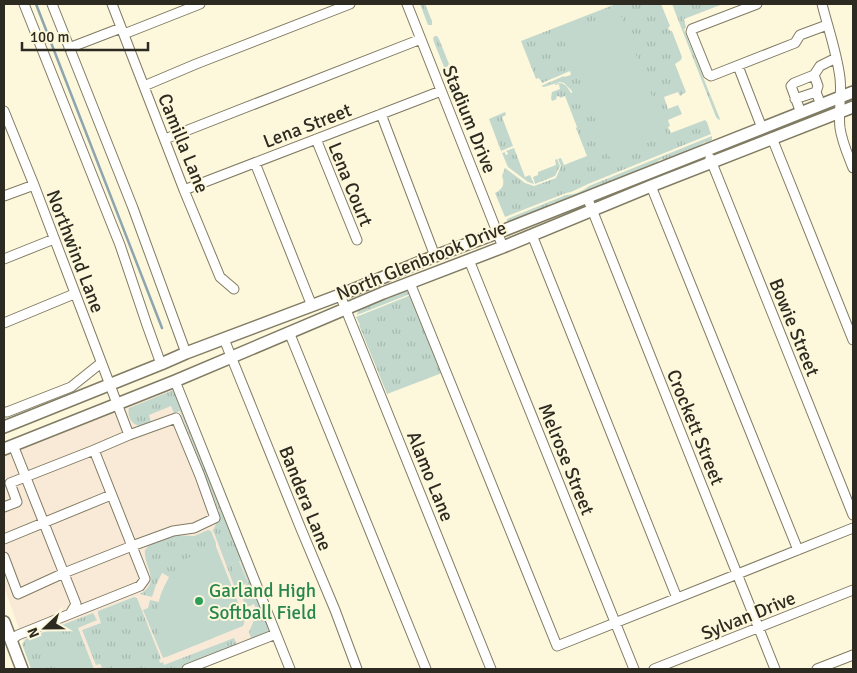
<svg xmlns="http://www.w3.org/2000/svg" width="857" height="673" font-family="Signika,sans-serif">
<style>
.commercial{fill:#f9ead7}
.grass{fill:url(#grass-tufts)}
.pitch{fill:#c3d8cc}
.lines{fill:none;stroke-linecap:round;stroke-linejoin:round}
.stream{stroke:#8da5ae;stroke-width:2.5}
.minor-casing{stroke:#807b63;stroke-width:11}
.major-casing{stroke:#807b63;stroke-width:14}
.minor{stroke:#fff;stroke-width:9}
.major{stroke:#fff;stroke-width:11}
.leisure-dot{fill:#2e9e5b;stroke:#fdf7dc;stroke-width:2}
.labels{text-anchor:middle;stroke-width:4;stroke-linejoin:round;paint-order:stroke}
.street-label{font-size:19px;fill:#2d2b21;stroke:#fdf7dc}
.leisure-label{font-size:19px;fill:#27864d;stroke:#fdf7dc;text-anchor:start}
</style>
<defs>
<pattern id="grass-tufts" width="24" height="20" patternUnits="userSpaceOnUse" patternTransform="scale(1.25)"><rect width="24" height="20" fill="#c3d8cc"/><path d="M3 7l-1-3M5 7V3M7 7l1-3M15 17l-1-3M17 17v-4M19 17l1-3" fill="none" stroke="#a8baaf"/></pattern>
</defs>
<rect width="100%" height="100%" fill="#fdf7dc"/>
<path class="commercial" d="M174,387L272,630L177,669H33L4,586V453Z"/>
<path class="grass" d="M420,4H425L432,21V25H428Z
M616,4H661L670,26L668,28L670,31H672L682,57L681,60L675,64L686,92L680,96L678,92L664,97L668,109L678,105L682,114L668,120L670,126L668,127L671,133L705,120L707,122L711,134L588,184L571,192L566,193L505,217L495,193C503,189 505,184 502,176L505,168L525,183L534,186L556,178L561,166L558,159L561,158L564,165L587,156L576,128L577,127L565,96L560,98L559,96L556,97L557,99L552,101L551,98L552,92L560,89L559,85L560,84L555,85V84C563,81 567,86 571,93H572V91L564,83L560,82L544,87L541,86L564,76V77L571,75L570,71L542,83L539,78L536,79L521,41Z
M672,4H723L684,19L686,27L684,30L720,119L719,120L716,117Z
M435,36H437L439,39L449,64L447,67H444L434,42L433,38Z
M453,77L455,78L469,114L465,117L450,81V79Z
M505,112L506,115L502,117L513,146L501,151L489,119Z
M712,136V140L705,143V142L699,146L667,159L663,160L662,159L658,161L656,164L558,203L555,202L550,204L548,207L513,221H507V219L566,195C574,195 583,191 589,186Z
M514,148L525,177L530,175L534,184L528,182L508,167L502,153L505,152V154L507,155L508,153L506,151Z
M557,159L560,166L555,176L535,184L533,177L538,175V172L556,165L555,160Z
M403,291H407L410,294L357,315C358,307 364,308 370,306V305L372,304Z
M411,295L442,373L387,394L359,325H360L356,317Z
M181,387L279,629L182,669H97L102,667L100,664L96,665L82,630L101,623L98,614V611L134,597L137,598L161,659L159,660L160,663L163,662L164,665L234,638L237,644L251,638L249,632L254,620L260,617L254,604L246,607L240,592L248,582L240,561L231,564L241,587L239,590L236,591L213,530L219,518V511L180,411L174,413L171,406L149,415L151,422L139,426C131,424 127,416 129,408Z
M208,530L211,531L216,543L213,638L163,658L143,610L148,608L150,600L159,602L161,594L169,577L162,573L156,585L152,597L140,594C162,581 143,567 145,550L150,544L173,535L194,536Z
M93,613L97,620L78,628L94,669H31L22,644L26,639Z"/>
<path class="pitch" d="M619,11L667,135L610,158L562,34Z
M215,544L245,620L243,626L166,657C163,649 160,642 159,635C150,591 176,558 215,544Z
M239,561L248,583L240,586L231,564Z
M75,642L80,656L52,667L47,654Z
M82,660L86,669H58Z
M132,660L136,669H109Z"/>
<g class="lines">
<path class="stream" d="M36,4L162,328"/>
<g class="minor-casing">
<path id="minor" d="M24,4L120,245L147,325L161,364
M52,4L133,208L186,353
M112,4L184,190L220,277L234,289
M407,4L503,247
M757,4L692,29L691,32L708,74L711,76L795,43L800,35L827,25
M822,4C828,28 837,53 840,78C842,95 838,111 840,128C842,142 848,155 853,168
M124,34L200,4
M69,48L121,28
M738,66L762,128
M814,75L818,86L816,92L821,105
M144,86L196,64L350,4
M795,99L816,92
M4,111L34,185L129,435L94,450L10,483L17,502L4,507
M801,113L791,86L794,83L814,75L820,66L836,58
M381,114L435,256
M772,138L853,340
M165,139L421,39
M316,139L357,240
M710,158L853,515
M255,163L312,306
M651,186L798,550
M184,190L441,91
M4,196L34,185
M587,197L775,669
M532,235L677,598
M4,259L54,239
M469,260L634,669
M410,283L557,646L853,528
M340,295L491,669
M4,323L74,294
M289,332L426,669
M224,339L301,529L335,610L357,669
M175,381L290,669
M4,412H7L71,387L101,363
M4,539L111,495
M4,557L18,594L64,573L132,546L173,531L194,528L215,518L200,476L176,418L129,435
M70,614L140,586L145,579L94,450
M11,640L18,635L70,614L76,604L13,445
M187,669L276,634
M654,669L853,590
M817,669L853,655"/>
</g>
<g class="major-casing">
<path id="major" d="M4,427L161,364L186,353L340,295L435,256L497,233L853,92
M4,449L175,381L383,293L503,247L651,186L853,107
M4,622L22,669"/>
</g>
<use href="#minor" class="minor"/>
<use href="#major" class="major"/>
</g>
<circle class="leisure-dot" cx="199" cy="601" r="5"/>
<g class="labels">
<g class="street-label">
<text transform="translate(470 119) rotate(68)" y="7">Stadium Drive</text>
<text transform="translate(307 125) rotate(-21)" y="7">Lena Street</text>
<text transform="translate(184 143) rotate(68)" y="7">Camilla Lane</text>
<text transform="translate(351 184) rotate(68)" y="7">Lena Court</text>
<text transform="translate(76 251) rotate(69)" y="7">Northwind Lane</text>
<text transform="translate(421 260) rotate(-22)" y="7">North Glenbrook Drive</text>
<text transform="translate(795 327) rotate(68)" y="7">Bowie Street</text>
<text transform="translate(696 427) rotate(68)" y="7">Crockett Street</text>
<text transform="translate(567 459) rotate(68)" y="7">Melrose Street</text>
<text transform="translate(431 476) rotate(68)" y="7">Alamo Lane</text>
<text transform="translate(306 498) rotate(68)" y="7">Bandera Lane</text>
<text transform="translate(748 615) rotate(-22)" y="7">Sylvan Drive</text>
</g>
<g class="leisure-label">
<text x="209" y="597">Garland High<tspan x="209" dy="22">Softball Field</tspan></text>
</g>
</g>
<rect width="857" height="673" fill="none" stroke="#2d2b21" stroke-width="10"/>
<g transform="translate(45 628) rotate(248)" stroke="#fdf7dc" stroke-width="4" paint-order="stroke">
<path d="M0-4L9 19L0 12L-9 19Z" fill="#2d2b21"/>
<text y="-8" font-size="14" font-weight="bold" text-anchor="middle" fill="#2d2b21">N</text>
</g>
<path d="M22 42v8h126v-8" fill="none" stroke="#2d2b21" stroke-width="2.5"/>
<text x="30" y="42" font-size="15" fill="#2d2b21" stroke="#fdf7dc" stroke-width="4" paint-order="stroke">100 m</text>
</svg>
